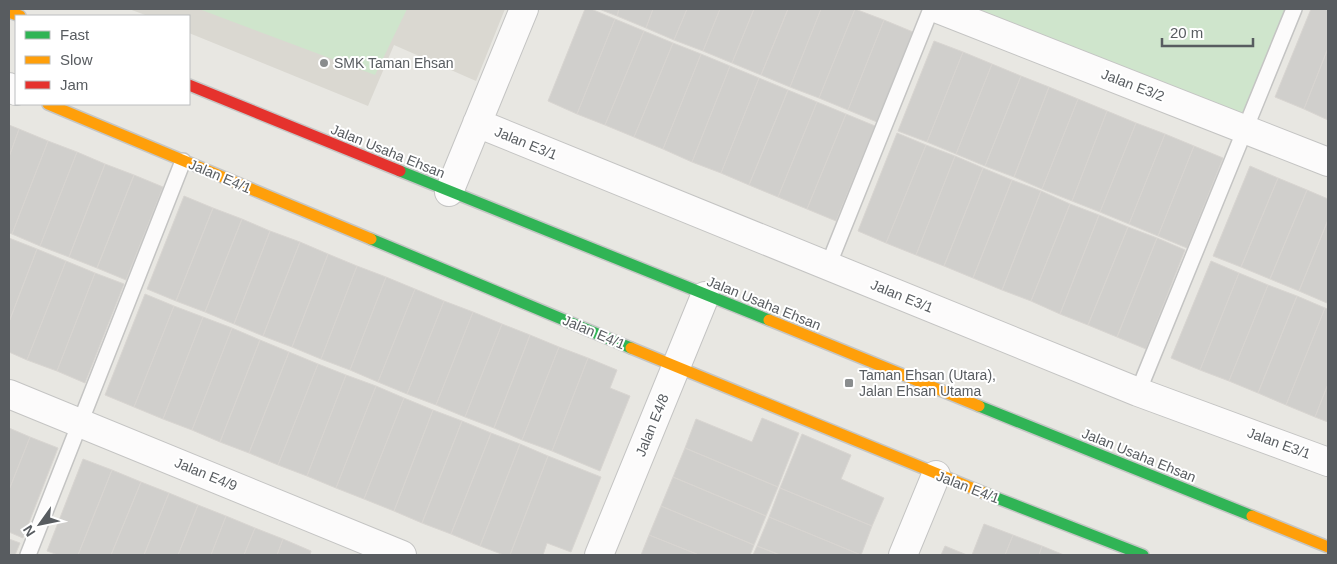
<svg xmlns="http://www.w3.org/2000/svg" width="1337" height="564" font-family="Helvetica,sans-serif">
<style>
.education{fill:#dad8d1}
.green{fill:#cfe5cc}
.building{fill:#d0cfcc;stroke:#d8d5d1}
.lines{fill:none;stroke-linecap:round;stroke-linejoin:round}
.lane-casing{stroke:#c4c4c3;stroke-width:18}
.street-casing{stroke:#c4c4c3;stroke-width:30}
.fast-casing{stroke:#c5c6c5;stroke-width:14}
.slow-casing{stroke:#c5c6c5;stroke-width:14}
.jam-casing{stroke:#c5c6c5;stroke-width:14}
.lane{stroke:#fcfbfb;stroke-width:15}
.street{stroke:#fcfbfb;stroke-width:28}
.fast{stroke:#30b455;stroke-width:11}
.slow{stroke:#ff9f0a;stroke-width:11}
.jam{stroke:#e5322d;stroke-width:11}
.poi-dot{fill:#8a8d8e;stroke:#fff;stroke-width:2}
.labels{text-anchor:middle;stroke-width:4;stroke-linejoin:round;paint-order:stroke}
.poi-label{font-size:14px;fill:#585c60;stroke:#fff;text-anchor:start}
.street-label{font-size:14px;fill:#585c60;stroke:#fff}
</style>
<rect width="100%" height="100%" fill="#e8e7e2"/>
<path class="education" d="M129,9H505L476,81L394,45L368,106L189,33V16H148Z"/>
<path class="green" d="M199,9H407L375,75Z
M938,9H1294L1245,129Z"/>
<path class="building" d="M585,9H591L615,19L577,114L548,101Z
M599,9H619L617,16Z
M619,9H653L646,28L617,16Z
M653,9H687L674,40L646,28Z
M687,9H720L703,51L674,40Z
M720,9H754L732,63L703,51Z
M754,9H788L761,75L732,63Z
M788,9H821L790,87L761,75Z
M821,9H855L819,98L790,87Z
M855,9L884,20L848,110L819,98Z
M1311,9H1328V48L1304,109L1275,97Z
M615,19L644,31L605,125L577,114Z
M884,20L913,32L877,122L848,110Z
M644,31L673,43L634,137L605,125Z
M934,41L963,52L927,142L898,131Z
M673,43L701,54L663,149L634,137Z
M1328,48V120L1304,109Z
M963,52L992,64L956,154L927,142Z
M701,54L730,66L692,162L663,149Z
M992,64L1021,76L985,166L956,154Z
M730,66L759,78L721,173L692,162Z
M1021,76L1049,87L1014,177L985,166Z
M759,78L788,90L749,185L721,173Z
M1049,87L1078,99L1042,189L1014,177Z
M788,90L817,102L778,197L749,185Z
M1078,99L1107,111L1072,201L1042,189Z
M817,102L846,114L807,209L778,197Z
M1107,111L1136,123L1100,212L1072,201Z
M846,114L875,126L836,221L807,209Z
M1136,123L1165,134L1129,224L1100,212Z
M9,125L19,129L9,157Z
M19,129L48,141L12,234L9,233V157Z
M897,133L926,145L886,243L858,231Z
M1165,134L1194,146L1158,236L1129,224Z
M48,141L77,152L40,246L12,234Z
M926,145L955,156L916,255L886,243Z
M1194,146L1223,158L1187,248L1158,236Z
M77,152L105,164L69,257L40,246Z
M955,156L983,168L944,266L916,255Z
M105,164L134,175L97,268L69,257Z
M1250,166L1278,178L1241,267L1213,256Z
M983,168L1012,180L973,278L944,266Z
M134,175L163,187L126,280L97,268Z
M1278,178L1307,190L1270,279L1241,267Z
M1012,180L1041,191L1002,290L973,278Z
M1307,190L1328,199V220L1299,291L1270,279Z
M1041,191L1070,204L1031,301L1002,290Z
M184,196L213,208L176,301L147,289Z
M1070,204L1099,215L1060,314L1031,301Z
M213,208L242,219L205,312L176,301Z
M1099,215L1128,227L1088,325L1060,314Z
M242,219L270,231L234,324L205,312Z
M1328,220V301L1327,303L1299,291Z
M1128,227L1157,238L1117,337L1088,325Z
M270,231L300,242L263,336L234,324Z
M9,238L37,249L9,322Z
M1157,238L1185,250L1146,349L1117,337Z
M300,242L328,254L292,347L263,336Z
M37,249L66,261L27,360L9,352V322Z
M328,254L357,266L321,359L292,347Z
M66,261L95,273L57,371L27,360Z
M1211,261L1239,273L1200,370L1171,358Z
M357,266L386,277L350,370L321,359Z
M95,273L124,284L85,383L57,371Z
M1239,273L1268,285L1229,381L1200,370Z
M386,277L415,289L378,382L350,370Z
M1268,285L1297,296L1258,393L1229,381Z
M415,289L444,301L407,394L378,382Z
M145,294L174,306L134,407L105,395Z
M1297,296L1325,308L1286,405L1258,393Z
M444,301L473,312L436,405L407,394Z
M174,306L203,317L163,419L134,407Z
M1325,308L1328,309V384L1315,417L1286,405Z
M473,312L502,324L465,417L436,405Z
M203,317L232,328L192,430L163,419Z
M502,324L530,335L494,428L465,417Z
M232,328L260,340L220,442L192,430Z
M530,335L559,347L522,440L494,428Z
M260,340L289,352L249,453L220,442Z
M559,347L588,358L552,451L522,440Z
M289,352L318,364L278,465L249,453Z
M588,358L617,370L610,388L630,396L600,471L552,451Z
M318,364L346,375L307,476L278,465Z
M346,375L376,386L336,488L307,476Z
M1328,384V422L1315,417Z
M376,386L404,398L364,499L336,488Z
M404,398L433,410L394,511L364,499Z
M433,410L462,421L422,523L394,511Z
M762,418L799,433L778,487L685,448L696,419L752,442Z
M462,421L491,433L451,534L422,523Z
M9,428L30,437L9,490Z
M491,433L520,444L480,546L451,534Z
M802,434L851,455L841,479L884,498L872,526L780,488Z
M30,437L58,448L23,538L9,532V490Z
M520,444L548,456L510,555H504L480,546Z
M685,448L778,487L766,516L673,477Z
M548,456L601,477L571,552L547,543L543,555H510Z
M83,459L112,470L78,555H58L47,551Z
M112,470L141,482L111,555H78Z
M673,477L766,516L754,545L661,506Z
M141,482L169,493L144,555H111Z
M780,488L872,526L861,555L769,517Z
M169,493L198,505L178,555H144Z
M198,505L226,516L211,555H178Z
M661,506L754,545L750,555H699L649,535Z
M226,516L255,528L244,555H211Z
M769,517L861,555H780L757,546Z
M984,524L1013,535L1005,555H972Z
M255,528L283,539L277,555H244Z
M649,535L699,555H641Z
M1013,535L1042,546L1039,555H1005Z
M9,539L20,543L15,555H9Z
M283,539L311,551L310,555H277Z
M757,546L780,555H753Z
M945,546L967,555H941Z
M1042,546L1064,555H1039Z"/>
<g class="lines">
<g class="lane-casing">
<path id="lane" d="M828,266L931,9
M1138,392L1294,9
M28,555L183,161"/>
</g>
<g class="street-casing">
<path id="street" d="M938,9L1328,162
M9,87L16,91
M477,123L1138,392L1328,462
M449,192L524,9
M9,394L402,555
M599,555L705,296
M903,555L936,475"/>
</g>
<g class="fast-casing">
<path id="fast" d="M400,171L769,320
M371,239L631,348
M979,406L1252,516
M984,493L1143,555"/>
</g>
<g class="slow-casing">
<path id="slow" d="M9,12L20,16
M48,104L371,239
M769,320L979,406
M631,348L984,493
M1252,516L1328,547"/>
</g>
<g class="jam-casing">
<path id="jam" d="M189,85L400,171"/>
</g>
<use href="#lane" class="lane"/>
<use href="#street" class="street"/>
<use href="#fast" class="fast"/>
<use href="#slow" class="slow"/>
<use href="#jam" class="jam"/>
</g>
<g class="poi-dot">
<circle cx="324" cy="63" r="5"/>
<rect x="844" y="378" width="10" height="10" rx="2.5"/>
</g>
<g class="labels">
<g class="poi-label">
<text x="334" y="68">SMK Taman Ehsan</text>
<text x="859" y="380">Taman Ehsan (Utara),<tspan x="859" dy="16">Jalan Ehsan Utama</tspan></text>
</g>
<g class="street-label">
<text transform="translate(1133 85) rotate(21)" y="5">Jalan E3/2</text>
<text transform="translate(526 143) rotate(22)" y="5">Jalan E3/1</text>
<text transform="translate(388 151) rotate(22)" y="5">Jalan Usaha Ehsan</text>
<text transform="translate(220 176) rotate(23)" y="5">Jalan E4/1</text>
<text transform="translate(902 296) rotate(22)" y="5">Jalan E3/1</text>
<text transform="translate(764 303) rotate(22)" y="5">Jalan Usaha Ehsan</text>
<text transform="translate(594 332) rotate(23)" y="5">Jalan E4/1</text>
<text transform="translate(652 425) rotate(-68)" y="5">Jalan E4/8</text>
<text transform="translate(1279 443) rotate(20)" y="5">Jalan E3/1</text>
<text transform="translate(1139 455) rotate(22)" y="5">Jalan Usaha Ehsan</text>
<text transform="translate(206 474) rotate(22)" y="5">Jalan E4/9</text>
<text transform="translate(968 487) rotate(21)" y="5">Jalan E4/1</text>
</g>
</g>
<rect width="1337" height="564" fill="none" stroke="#585c60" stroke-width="20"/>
<rect x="15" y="15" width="175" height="90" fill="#ffffff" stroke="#bcbebf"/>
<rect x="25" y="31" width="25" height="8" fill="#30b455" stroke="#bcbebf"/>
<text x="60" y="40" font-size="15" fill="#585c60">Fast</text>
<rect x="25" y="56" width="25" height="8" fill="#ff9f0a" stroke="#bcbebf"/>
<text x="60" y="65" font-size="15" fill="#585c60">Slow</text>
<rect x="25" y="81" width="25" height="8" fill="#e5322d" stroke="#bcbebf"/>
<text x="60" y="90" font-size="15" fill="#585c60">Jam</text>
<g transform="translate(40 524) rotate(237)" stroke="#ffffff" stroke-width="4" paint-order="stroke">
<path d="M0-4L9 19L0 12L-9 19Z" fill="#585c60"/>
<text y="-8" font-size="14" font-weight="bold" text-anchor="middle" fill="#585c60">N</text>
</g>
<path d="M1162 38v8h91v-8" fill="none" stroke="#585c60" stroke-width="2.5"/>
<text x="1170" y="38" font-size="15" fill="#585c60" stroke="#ffffff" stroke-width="4" paint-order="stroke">20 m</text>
</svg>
